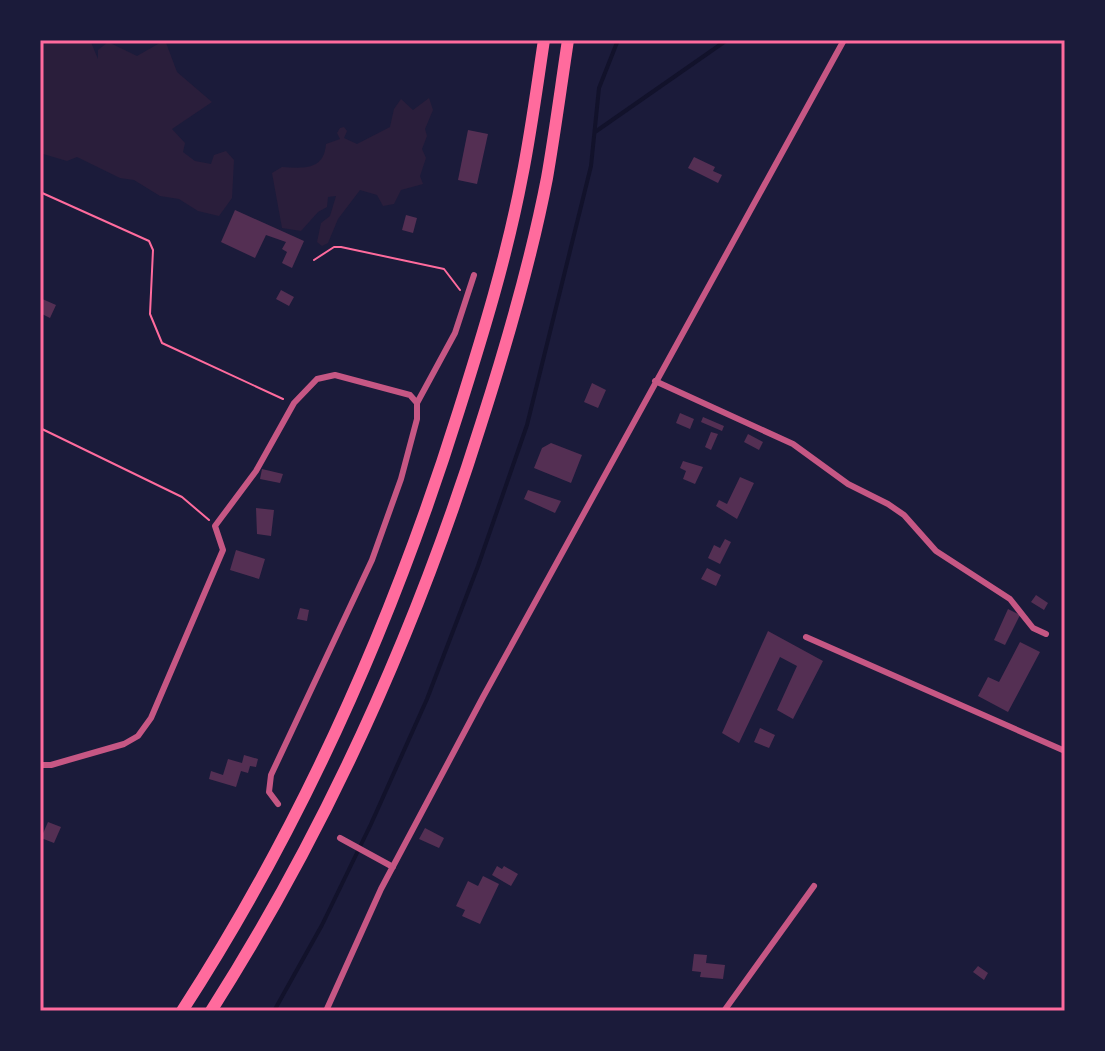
<svg xmlns="http://www.w3.org/2000/svg" width="1105" height="1051" font-family="Rubik,sans-serif">
<style>
.green{fill:#2a1e3b}
.lines{fill:none;stroke-linecap:round;stroke-linejoin:round}
.stream{stroke:#12122b;stroke-width:4}
.building{fill:#542f53}
.path{stroke:#ff6b9d;stroke-width:2}
.minor{stroke:#c65784;stroke-width:6}
.motorway{stroke:#ff6b9d;stroke-width:12}
.neatline{fill:none;stroke:#ff6b9d;stroke-width:3}
</style>
<rect width="100%" height="100%" fill="#1b1b3a"/>
<path class="green" d="M40,40H90L98,59V50L108,42L137,56L165,40L177,72L212,102L172,129L185,143L183,152L195,161L211,164L214,155L226,151L234,160L232,198L219,216L198,211L179,199L160,196L134,180L120,178L77,157L67,161L40,153Z
M429,98L433,110L425,129L427,136L422,149L426,158L420,176L423,184L401,190L394,204L383,206L377,195L360,190L338,219L328,243L322,246L317,242L321,223L330,216L336,196L328,197L327,207L318,212L301,231L282,228L272,173L282,167C303,168 324,171 326,144L340,139L337,133L340,128L344,127L347,131L344,138L357,144L390,127L394,109L401,99L413,110Z"/>
<g class="lines">
<path class="stream" d="M595,132L727,40
M274,1011L322,925L371,824L427,699L478,566L527,425L591,166L599,88L618,40"/>
</g>
<path class="building" d="M468,130L488,134L477,184L458,180Z
M694,157L715,167L713,171L722,175L718,183L688,168Z
M235,210L304,241L292,268L282,263L287,252L282,249L286,242L266,235L255,258L221,242Z
M406,215L417,218L413,233L402,230Z
M281,290L294,297L289,306L276,299Z
M40,298L56,305L50,318L40,313Z
M592,383L606,390L598,408L584,402Z
M680,413L694,419L690,429L676,423Z
M703,417L724,426L722,431L701,422Z
M711,432L718,434L711,450L705,447Z
M748,434L763,442L759,450L744,442Z
M551,443L582,455L571,483L534,468L542,448Z
M683,461L703,467L695,484L683,479L686,471L680,468Z
M262,469L283,474L280,483L260,479Z
M740,477L754,483L737,519L716,506L719,500L727,504Z
M528,490L561,501L555,513L524,499Z
M256,508L274,510L271,536L257,534Z
M725,539L731,542L720,564L708,558L714,545L720,548Z
M236,550L265,559L259,579L230,570Z
M707,568L721,575L716,586L701,579Z
M1036,595L1048,603L1044,610L1031,602Z
M300,608L309,610L307,621L297,619Z
M1008,609L1020,615L1005,645L994,640Z
M768,631L823,661L793,719L777,710L797,666L780,657L739,743L722,733Z
M1020,642L1040,652L1008,712L978,696L988,677L999,682Z
M760,728L775,735L769,748L754,742Z
M244,755L258,759L256,767L250,766L248,773L241,771L236,787L209,779L211,771L223,775L228,759L242,763Z
M48,822L61,827L54,843L41,838Z
M425,828L444,838L439,848L419,839Z
M497,866L502,869L504,866L518,874L511,886L492,875Z
M483,876L499,884L480,924L462,916L465,910L456,906L468,881L478,886Z
M694,954L707,955L706,963L725,965L723,979L700,977L701,972L692,971Z
M978,966L988,973L984,980L973,972Z"/>
<g class="lines">
<path class="path" d="M40,192L149,241L153,250L150,314L162,343L283,399
M314,260L334,247H341L444,269L460,290
M40,428L182,497L209,520"/>
<path class="minor" d="M655,381L793,444L848,484L888,504L904,515L936,551L1010,599L1033,628L1046,634
M417,403L455,333L474,275
M806,637L1065,751
M40,765H51L124,744L138,736L151,718L223,550L215,526L256,471L294,403L317,379L335,375L410,395L417,403V419L401,479L372,560L271,775L269,792L278,804
M340,838L393,867
M326,1011L381,889L483,697L844,40
M724,1011L814,886"/>
<path class="motorway" d="M182,1011C303,824 393,621 459,410C483,334 507,256 522,177C531,132 537,86 544,40
M211,1011C328,827 416,631 481,424C507,343 531,261 547,178C555,132 561,86 568,40"/>
</g>
<rect width="1105" height="1051" fill="none" stroke="#1b1b3a" stroke-width="84"/>
<rect x="42" y="42" width="1021" height="967" class="neatline"/>
</svg>
